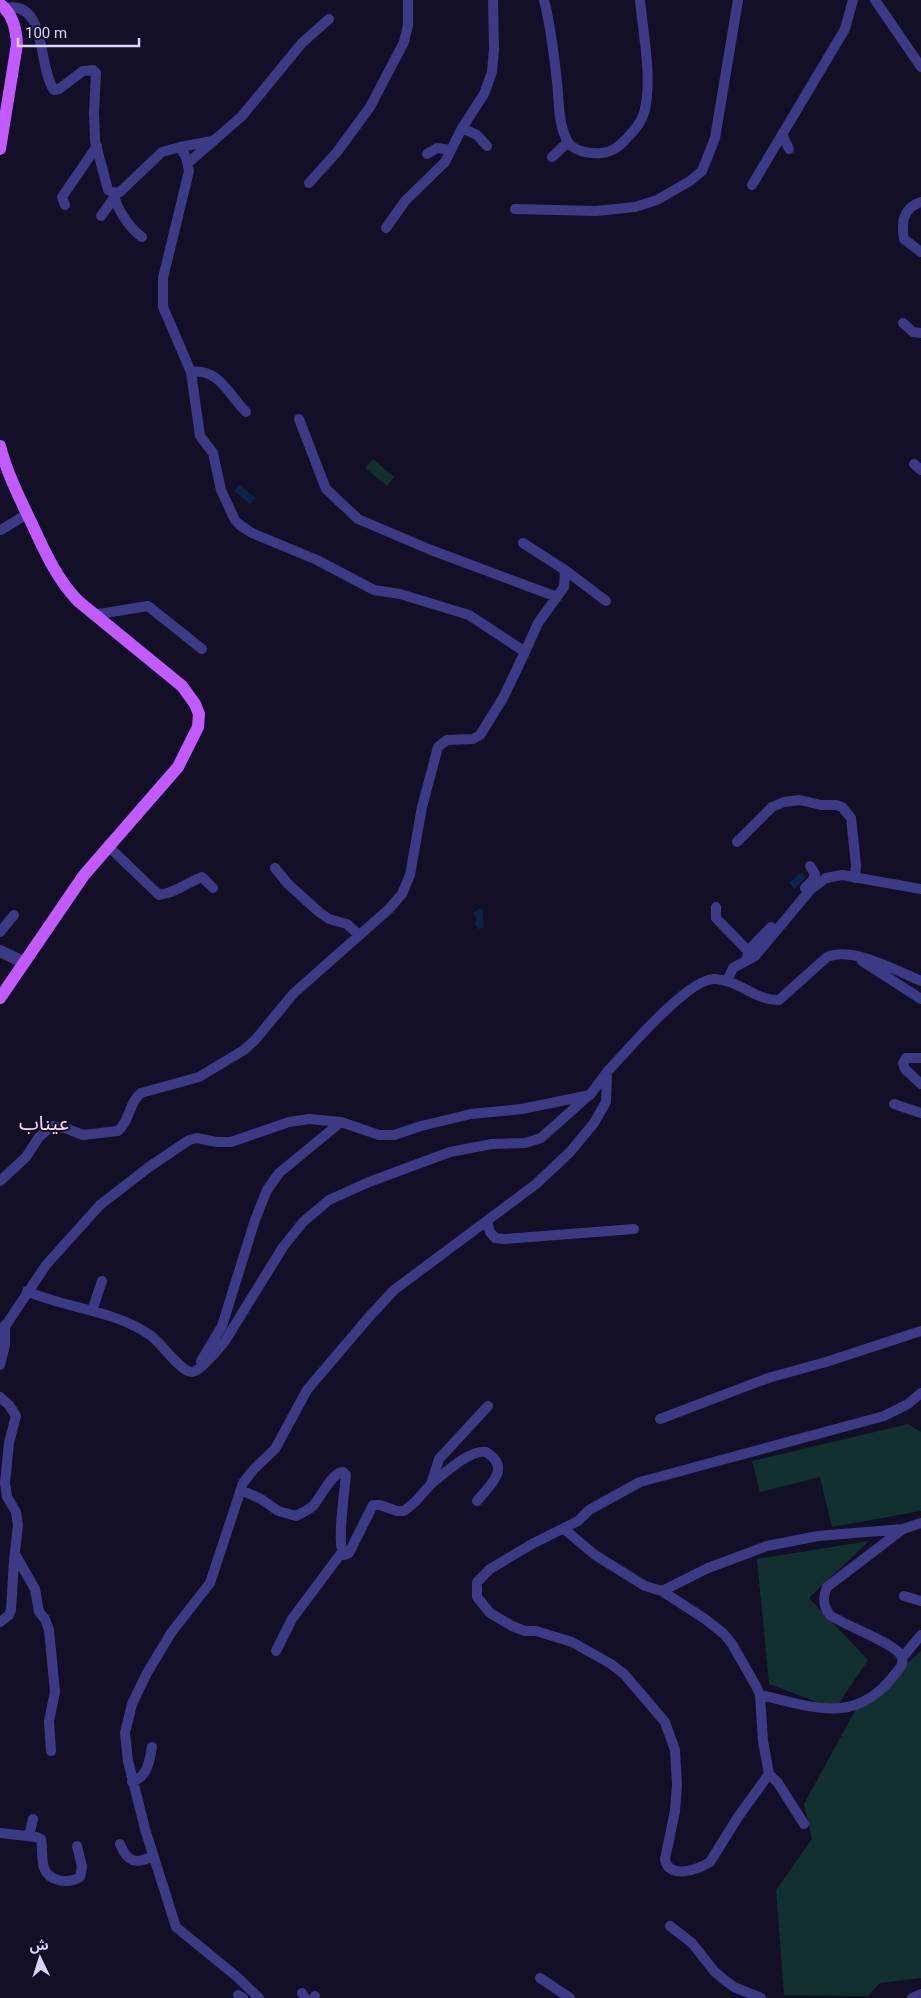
<svg xmlns="http://www.w3.org/2000/svg" width="921" height="1998" font-family="Roboto,'Noto Sans Arabic',sans-serif">
<style>
.green{fill:#12302f}
.water{fill:#0c2248}
.lines{fill:none;stroke-linecap:round;stroke-linejoin:round}
.minor{stroke:#3d3a85;stroke-width:10}
.tertiary{stroke:#3d3a85;stroke-width:12}
.primary{stroke:#c25bff;stroke-width:12}
.labels{text-anchor:middle;stroke-width:4;stroke-linejoin:round;paint-order:stroke}
.quarter-label{font-size:20px;fill:#ffd6f0;stroke:#130f26}
</style>
<rect width="100%" height="100%" fill="#130f26"/>
<path class="green" d="M373,459L394,477L387,486L365,468Z
M908,1424L921,1432V1511L832,1527L820,1477L760,1492L752,1461Z
M869,1541L809,1598L868,1660L835,1709L769,1684L757,1559Z
M921,1651V1978L880,1983L868,1996L784,1995L776,1890L812,1839L804,1804L856,1709Z"/>
<path class="water" d="M239,485L256,498L250,504L234,491Z
M801,872L806,877L794,889L789,883Z
M480,908L484,910C480,916 486,921 483,928L478,929L475,923L477,919L473,913Z"/>
<g class="lines">
<path class="minor" d="M544,0C551,27 554,55 557,82C559,100 558,126 568,142C575,152 590,154 602,153C613,152 620,146 627,138C634,131 641,123 644,113C653,80 643,34 640,0
M875,0L921,67
M5,8C48,0 37,66 54,90L59,89L83,71L93,70L96,73L94,113L95,141L108,190L114,193L120,192L162,152L180,147L186,157L189,171L163,278V307L191,372L200,436L213,453L221,490L235,520L241,526L252,533L317,560L374,590L400,594L469,615L525,652L538,623L564,587L565,570L523,543
M462,128L477,135L487,146
M782,134L789,149
M180,147L212,141
M427,154L437,148L451,150
M552,157L568,142
M188,163L242,116L302,43L329,19
M309,183L337,152L370,107L404,42L408,25V0
M752,185L845,29L853,0
M114,193C115,207 130,229 142,237
M921,202C903,208 901,222 904,239L921,252
M65,205L62,197L97,146
M515,209L596,211L635,207L657,200L690,181L702,171L715,138L738,0
M101,216L114,198
M386,228L405,201L445,162L462,128L484,94L492,72L494,49L493,0
M903,323L913,332L921,333
M191,372C219,368 229,395 246,412
M299,419L326,489L358,519L431,550L557,597
M914,464L921,470
M1,530L27,514
M565,570L606,601
M93,615L148,606L202,649
M737,842L772,807L784,802L800,800L821,805H836L842,807L851,818L856,865L855,878
M108,846L159,895C176,893 186,883 202,877L213,888
M275,868L288,884L319,912L329,919L347,924L359,935
M805,888L813,880L815,874L810,866
M716,907V918L748,951L747,958
M0,932L14,915
M748,951L771,927
M862,961L921,999
M727,981L733,968L755,956L811,889L826,878L842,875L921,889
M921,1058H906L903,1063L905,1069L921,1084
M894,1104L921,1113
M0,1181L26,1157L39,1137L52,1126L65,1128L83,1135L118,1131C130,1121 129,1102 141,1093L199,1077L244,1050L255,1040L294,993L389,909L402,894L410,875L422,807L438,747L447,740L473,739L480,735L503,698L525,652
M487,1221L490,1232L495,1238L504,1239L634,1229
M27,1291C67,1309 114,1310 150,1335C161,1342 180,1372 192,1372C201,1371 219,1348 225,1341L283,1247L303,1222L329,1200L369,1182L450,1152L492,1144L525,1143L541,1138L588,1096
M92,1311L102,1281
M0,1334L46,1265L100,1205L149,1167L189,1140L197,1138L217,1142H231L289,1122L309,1119L341,1122L379,1135H394L421,1126L471,1114L522,1109L590,1095L607,1072
M201,1361L222,1326L255,1220L267,1190L279,1173L341,1122
M0,1365L5,1345V1325
M0,1397L9,1405L16,1416L9,1443L5,1483L7,1497L16,1512L18,1525L14,1560L11,1610L9,1615L0,1622
M660,1419L768,1378L826,1362L921,1331
M431,1484C444,1474 470,1449 486,1452C512,1468 490,1485 477,1501
M241,1490L261,1499L278,1511L296,1516C302,1513 308,1510 313,1506C321,1497 332,1472 343,1472L346,1475C345,1490 336,1544 344,1555L349,1553L373,1505H380L397,1511H404L415,1502L431,1484L439,1459L488,1406
M564,1529L595,1555L645,1586L662,1591L705,1619L724,1634L732,1644L756,1686L760,1695L763,1741L769,1774L778,1783L804,1824
M15,1554L35,1589L39,1612L45,1619L49,1630L55,1692L49,1721L51,1751
M662,1591L708,1568L767,1546L818,1536L903,1529L921,1523
M904,1596L921,1601
M276,1651L292,1619L342,1552
M902,1658L921,1635
M760,1695C814,1707 856,1726 895,1674C900,1668 906,1662 900,1654C891,1642 846,1626 830,1615C823,1606 822,1598 827,1587L903,1529
M769,1774L738,1817L710,1862C697,1870 668,1880 665,1859L675,1811L677,1785L675,1750L665,1722L624,1674L611,1664L572,1642L536,1631H525L512,1626L490,1613L477,1597V1582L490,1569L532,1544L578,1521L589,1510L640,1482L884,1416L908,1404L921,1393
M132,1782C148,1776 149,1762 152,1747
M0,1833L36,1837L41,1839C43,1848 41,1860 44,1868C49,1882 69,1884 80,1877L82,1867L77,1846
M29,1836L33,1819
M120,1844C127,1862 136,1865 153,1856
M670,1926L692,1943L714,1971L723,1979L734,1987L761,1998
M540,1978L570,1998
M302,1993L305,1998
M238,1995L243,1998
M259,1998L236,1976L176,1927L145,1829L128,1761L125,1733L132,1704L147,1673L171,1633L210,1583L243,1483L254,1469L275,1449L307,1390L369,1317L394,1290L536,1184L570,1152L594,1123L606,1102L607,1072C626,1052 689,977 715,979C739,980 756,1001 779,1000L827,957C852,946 897,971 921,981
M314,1998L315,1996
M912,1998L921,1994"/>
<path class="tertiary" d="M0,951L23,962"/>
<path class="primary" d="M0,4C13,14 16,29 17,44L0,149
M0,446C7,473 19,497 31,522C44,550 56,578 78,601L182,686L195,704L199,714L198,727L178,767L84,875L0,998"/>
</g>
<g class="labels">
<g class="quarter-label">
<text x="44" y="1130">عيناب</text>
</g>
</g>
<g transform="translate(40 1958) rotate(356)" stroke="#130f26" stroke-width="4" paint-order="stroke">
<path d="M0-4L9 19L0 12L-9 19Z" fill="#d9d4ff"/>
<text y="-8" font-size="14" font-weight="bold" text-anchor="middle" fill="#d9d4ff">ش</text>
</g>
<path d="M18 38v8h121v-8" fill="none" stroke="#d9d4ff" stroke-width="2.5"/>
<text x="25" y="38" font-size="15" fill="#d9d4ff" stroke="#130f26" stroke-width="4" paint-order="stroke">100 m</text>
</svg>
